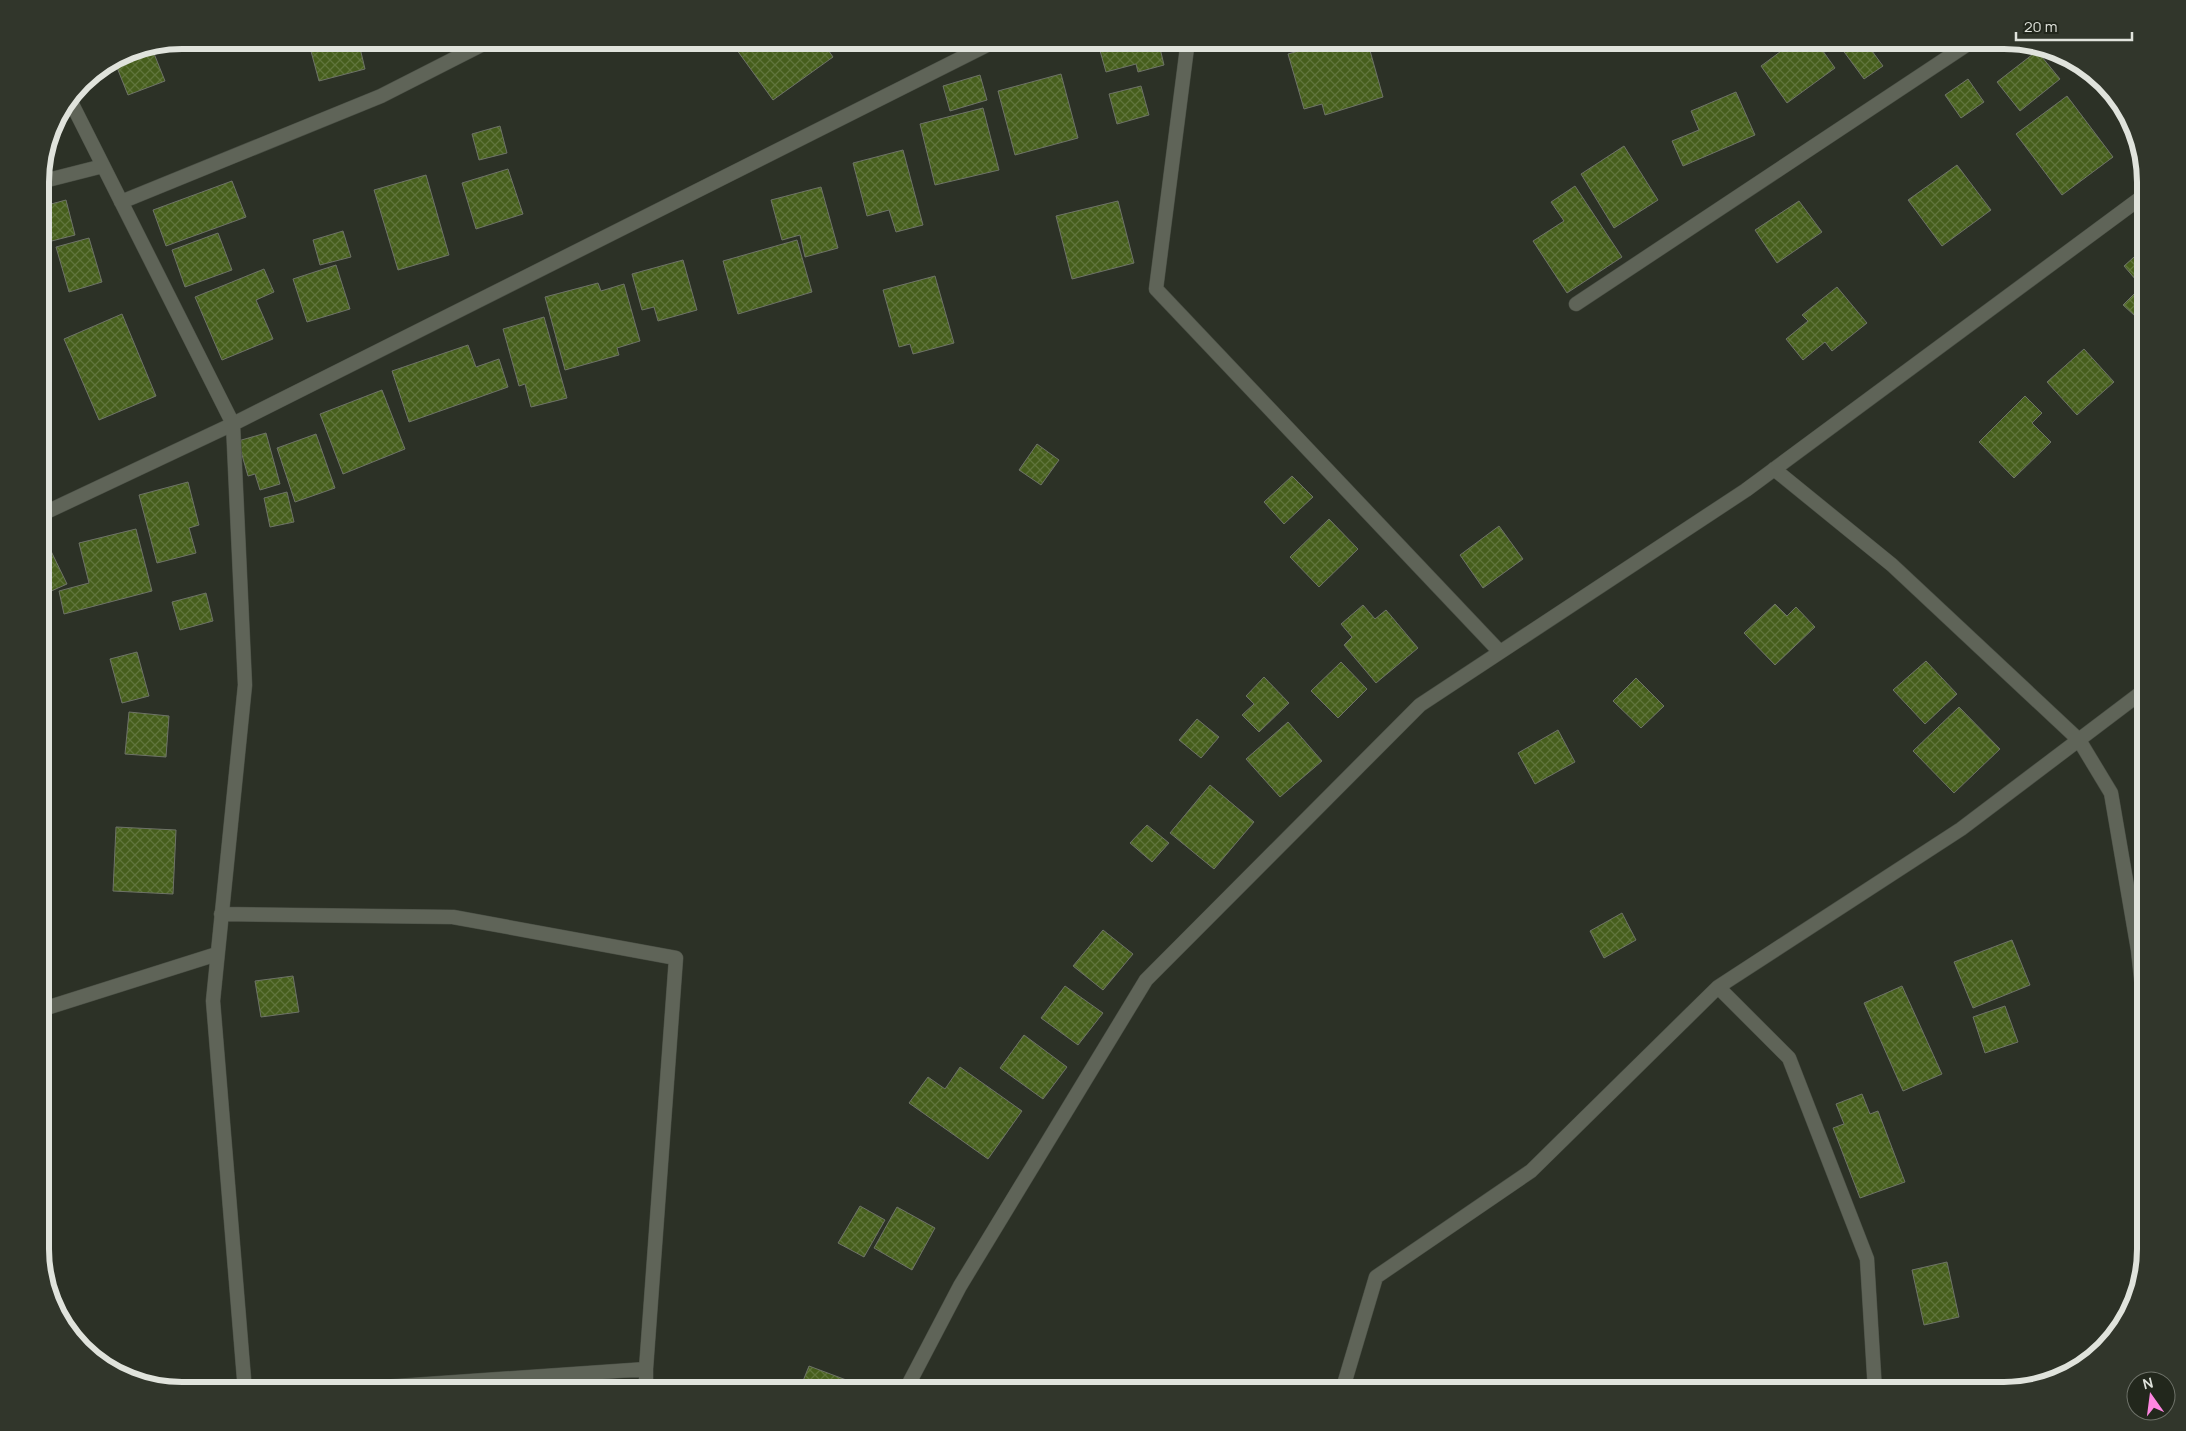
<svg xmlns="http://www.w3.org/2000/svg" width="2186" height="1431" font-family="Manrope,sans-serif">
<style>
.building{fill:url(#building-cross-hatch);stroke:#6e7367}
.lines{fill:none;stroke-linecap:round;stroke-linejoin:round}
.minor-casing{stroke:#494e44;stroke-width:15}
.minor{stroke:#5f6458;stroke-width:14}
.rim{fill:none;stroke:#e0e3dc;stroke-width:6}
</style>
<defs>
<pattern id="building-cross-hatch" width="8" height="8" patternUnits="userSpaceOnUse" patternTransform="scale(1.25)"><rect width="8" height="8" fill="#465e1c"/><path d="M0 0l8 8M0 8l8-8" fill="none" stroke="#60753c"/></pattern>
</defs>
<rect width="100%" height="100%" fill="#2c3126"/>
<path class="building" d="M308,40H344L347,48L359,44L365,69L319,81Z
M742,40H821L833,57L773,100L734,46Z
M1097,40H1158L1164,65L1138,72L1136,64L1106,72Z
M1336,40H1367L1383,97L1325,115L1322,104L1304,109L1288,54Z
M1796,40H1815L1835,68L1787,103L1761,66Z
M1855,40H1864L1883,66L1864,79L1842,49Z
M151,46L165,81L128,95L114,60L128,51Z
M2037,51L2060,79L2020,111L1997,82Z
M1061,74L1078,138L1015,155L998,91Z
M980,75L987,100L950,111L943,86Z
M1968,79L1984,102L1961,118L1945,95Z
M1141,86L1149,115L1117,124L1109,94Z
M1736,92L1755,135L1683,166L1672,141L1699,130L1691,111Z
M2067,96L2113,157L2062,195L2016,134Z
M983,108L999,170L935,185L920,124Z
M500,126L507,153L479,160L472,134Z
M1624,146L1658,200L1614,228L1581,174Z
M903,150L923,225L896,232L889,210L867,216L853,163Z
M1957,165L1991,210L1942,246L1908,200Z
M508,169L523,214L476,229L462,183Z
M426,175L449,255L398,270L374,190Z
M232,181L246,217L166,246L153,210Z
M1575,186L1622,257L1567,293L1533,241L1564,221L1551,202Z
M821,187L838,248L805,257L800,235L782,240L771,200Z
M66,200L75,235L40,244V207Z
M1118,201L1134,263L1072,279L1056,216Z
M1799,201L1822,232L1777,263L1755,230Z
M343,231L351,257L320,265L313,240Z
M218,233L232,270L185,287L172,250Z
M89,238L102,282L69,292L56,247Z
M797,240L812,292L738,314L723,261Z
M2143,249L2146,253V271L2136,280L2124,266Z
M683,260L697,310L658,321L654,307L642,310L632,274Z
M336,265L350,309L307,322L293,279Z
M264,269L274,292L256,300L273,339L222,360L195,297Z
M935,276L954,343L913,354L910,344L899,347L883,290Z
M2146,282V326L2123,305Z
M598,283L601,291L624,284L640,341L617,348L619,355L565,370L545,297Z
M1837,287L1867,323L1832,351L1825,342L1803,360L1786,339L1808,321L1802,315Z
M122,314L156,396L99,420L64,339Z
M544,317L567,398L531,407L525,384L519,386L503,329Z
M468,345L476,367L499,359L508,387L409,422L392,371Z
M2084,349L2114,382L2077,415L2047,382Z
M382,390L405,449L343,474L320,414Z
M2025,396L2042,413L2032,423L2051,442L2014,478L1979,442Z
M266,433L280,484L260,490L255,474L248,476L238,441Z
M316,434L335,488L295,502L277,448Z
M1037,444L1059,460L1041,485L1019,470Z
M1292,476L1313,497L1284,524L1264,502Z
M188,482L199,525L189,528L196,553L157,563L139,495Z
M287,492L294,522L270,527L264,498Z
M1329,519L1358,549L1319,587L1290,557Z
M1499,526L1523,559L1483,588L1460,555Z
M136,529L152,591L64,614L59,591L89,583L79,543Z
M50,549L67,584L40,596V553Z
M206,593L213,621L180,630L172,602Z
M1775,604L1787,616L1796,607L1815,627L1775,665L1744,633Z
M1363,605L1375,619L1386,610L1418,648L1376,683L1344,645L1352,637L1341,624Z
M137,652L149,696L122,703L110,659Z
M1926,661L1957,694L1925,724L1893,690Z
M1341,662L1367,689L1338,718L1311,691Z
M1264,677L1289,703L1259,732L1242,715L1254,704L1246,696Z
M1636,678L1664,706L1641,728L1613,701Z
M1959,707L2000,749L1954,793L1913,751Z
M129,712L169,716L166,757L125,754Z
M1197,719L1219,737L1201,758L1179,740Z
M1288,722L1322,761L1280,797L1246,759Z
M1558,730L1575,762L1535,784L1518,753Z
M1210,785L1254,822L1214,869L1170,833Z
M1147,825L1169,843L1152,862L1130,843Z
M116,827L176,830L173,894L113,891Z
M1622,913L1636,940L1604,958L1590,931Z
M1103,930L1133,954L1103,990L1073,966Z
M2012,940L2030,985L1973,1008L1954,962Z
M293,976L299,1012L261,1017L255,981Z
M1065,986L1103,1013L1078,1045L1041,1018Z
M1902,986L1942,1074L1903,1091L1864,1003Z
M2005,1006L2018,1042L1985,1053L1973,1017Z
M1024,1035L1067,1067L1043,1099L1000,1068Z
M960,1067L1022,1111L988,1159L909,1103L928,1077L945,1089Z
M1862,1094L1870,1114L1878,1111L1905,1182L1860,1198L1833,1128L1844,1124L1836,1104Z
M860,1206L885,1220L864,1257L838,1243Z
M897,1207L935,1228L912,1270L874,1248Z
M1947,1262L1959,1317L1924,1325L1912,1270Z
M809,1366L849,1381L845,1391H799Z"/>
<g class="lines">
<g class="minor-casing">
<path id="minor" d="M1188,40L1156,289L1500,652
M70,100L233,424L245,685L213,1001L245,1391
M40,182L103,166
M121,202L381,96L491,40
M1576,304L1974,40
M1774,469L1892,565L2079,740L2111,793L2138,950L2146,1024
M40,515L233,424L997,40
M221,914L453,917L676,958L646,1369V1391
M1718,987L1789,1058L1867,1259L1875,1391
M40,1010L217,954
M326,1391L646,1369
M905,1391L960,1286L1146,980L1420,705L1746,490L2146,194
M1342,1391L1376,1277L1531,1171L1718,987L1961,829L2146,689"/>
</g>
<use href="#minor" class="minor"/>
</g>
<path d="M0 0H2186V1431H0ZM182 49H2004A133 133 0 0 1 2137 182V1249A133 133 0 0 1 2004 1382H182A133 133 0 0 1 49 1249V182A133 133 0 0 1 182 49Z" fill="#31362b" fill-rule="evenodd"/>
<path class="rim" d="M182 49H2004A133 133 0 0 1 2137 182V1249A133 133 0 0 1 2004 1382H182A133 133 0 0 1 49 1249V182A133 133 0 0 1 182 49Z"/>
<g transform="translate(2151 1396) rotate(346)"><circle r="24" fill="#22271c" stroke="#6e7269"/>
<path d="M0-4L9 19L0 12L-9 19Z" fill="#fe86e1"/>
<text y="-8" font-size="14" font-weight="bold" text-anchor="middle" fill="#e0e3dc">N</text>
</g>
<path d="M2016 32v8h116v-8" fill="none" stroke="#e0e3dc" stroke-width="2.5"/>
<text x="2024" y="32" font-size="15" fill="#e0e3dc" stroke="#22271c" stroke-width="4" paint-order="stroke">20 m</text>
</svg>
